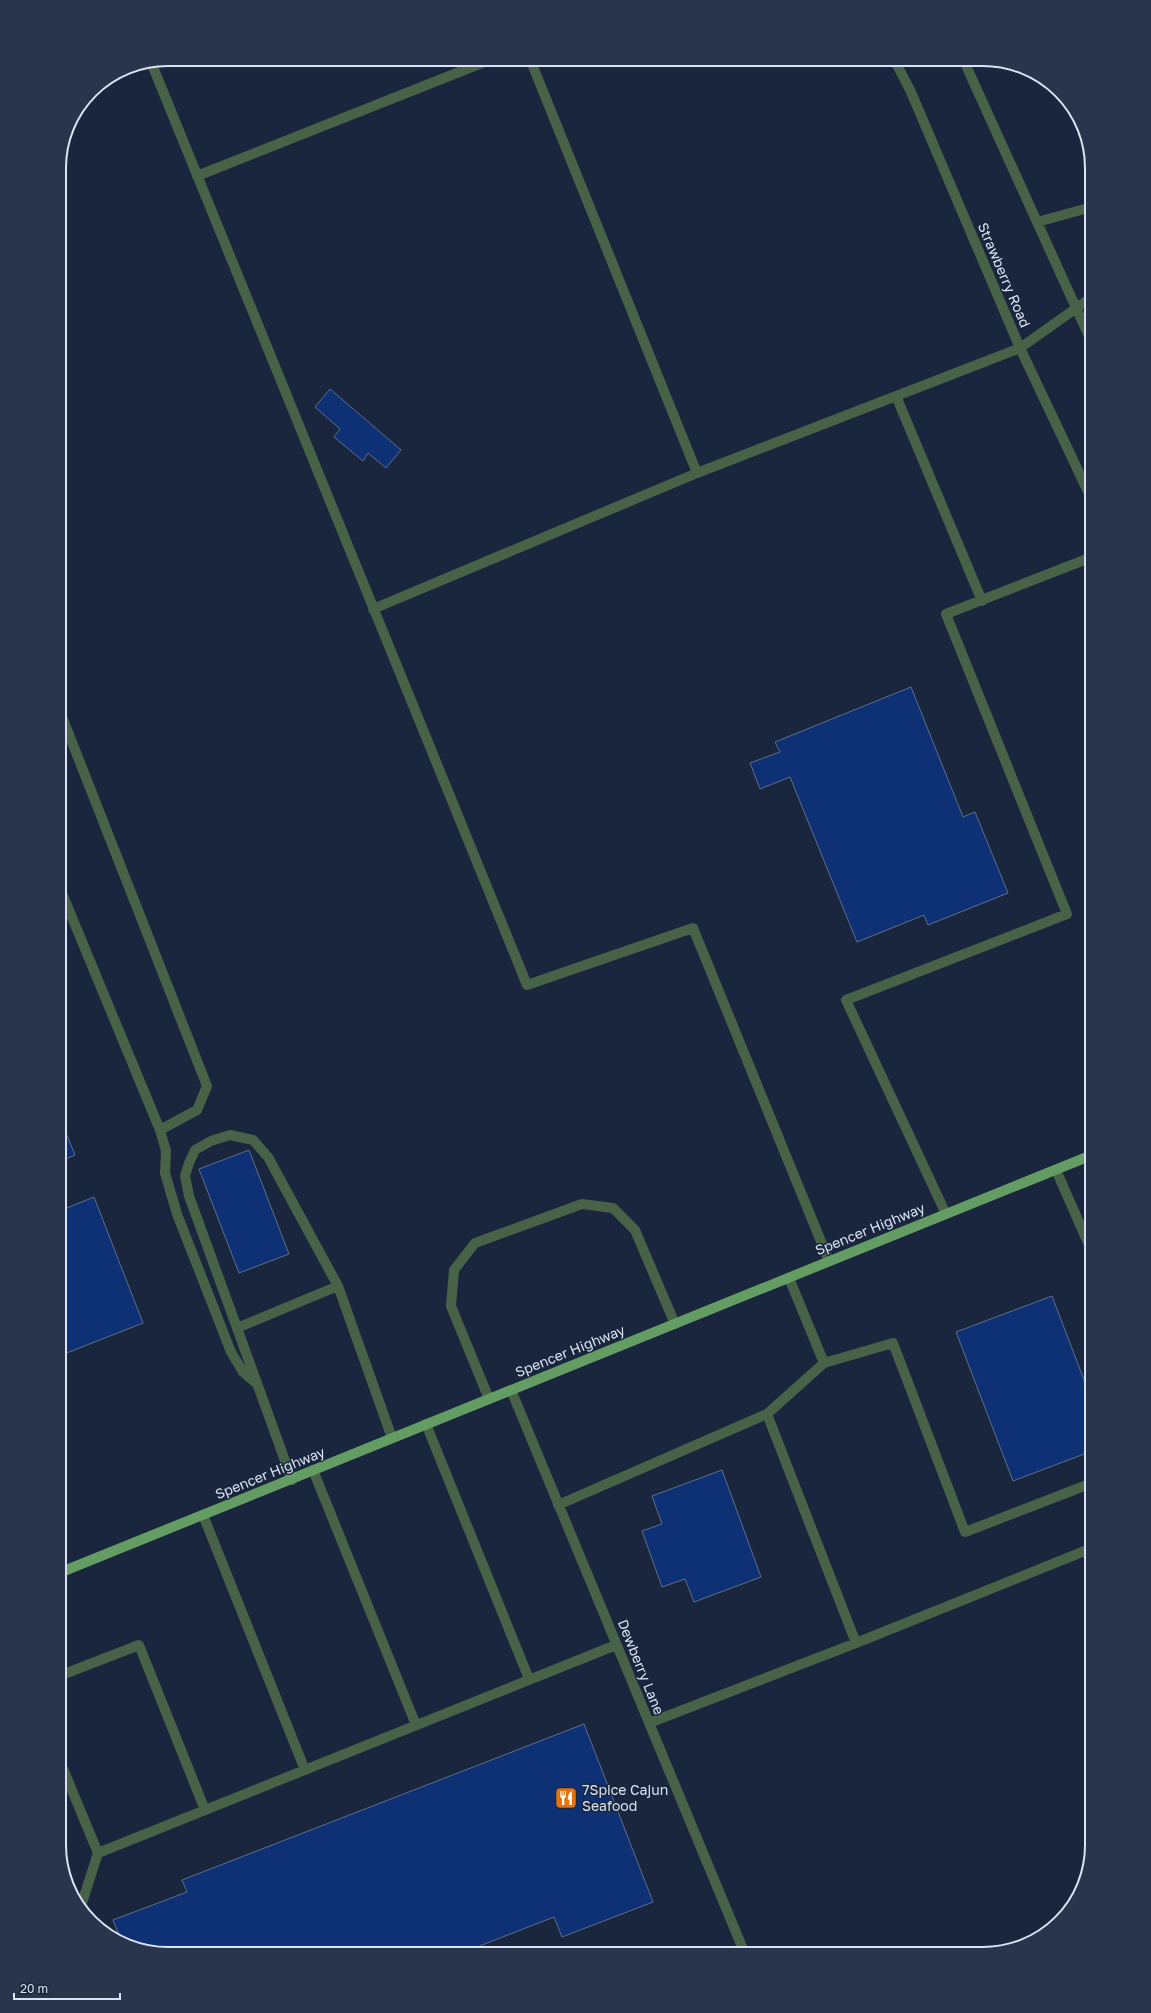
<svg xmlns="http://www.w3.org/2000/svg" width="1151" height="2013" font-family="'Golos Text',sans-serif">
<style>
.building{fill:#0d3174;stroke:#5f6f8a}
.lines{fill:none;stroke-linecap:round;stroke-linejoin:round}
.minor{stroke:#476246;stroke-width:10}
.major{stroke:#649d63;stroke-width:10}
.labels{text-anchor:middle;stroke-width:3;stroke-linejoin:round;paint-order:stroke}
.street-label{font-size:14px;fill:#dae3f3;stroke:#19263d}
.poi-label{font-size:14px;fill:#dae3f3;stroke:#19263d;text-anchor:start}
.rim{fill:none;stroke:#dae3f3;stroke-width:2}
</style>
<rect width="100%" height="100%" fill="#19263d"/>
<path class="building" d="M330,389L401,450L386,468L368,453L363,461L334,437L340,429L315,407Z
M911,687L963,817L975,812L1008,893L928,925L924,915L857,942L790,777L760,789L750,763L780,752L775,742Z
M59,1116L75,1155L59,1162Z
M249,1150L289,1254L239,1273L199,1169Z
M94,1197L143,1323L59,1356V1211Z
M1052,1296L1092,1401V1451L1013,1481L956,1332Z
M722,1470L761,1577L694,1602L685,1579L662,1587L642,1531L662,1524L652,1496Z
M584,1724L653,1902L562,1937L554,1917L459,1954H161L121,1940L113,1920L187,1892L182,1880Z"/>
<g class="lines">
<path class="minor" d="M530,59L697,473
M894,59L911,92L1020,348L1092,500
M963,59L1092,343
M151,62L527,985L693,928L829,1261
M197,176L492,59
M1037,222L1092,207
M896,396L982,601
M373,609L697,473L1020,348L1092,297
M59,709L207,1086L197,1110L160,1130
M59,886L160,1130L166,1151L165,1173L177,1214L231,1352L243,1372L257,1384
M1056,1170L1092,1252
M946,1214L846,1000L1067,914L946,614L1092,557
M789,1278L824,1363L893,1343L965,1532L1092,1483
M237,1328L189,1196L185,1176L189,1163L195,1150L211,1141L230,1135L253,1140L268,1157L338,1286
M511,1390L745,1954
M489,1399L451,1306L454,1270L475,1243L582,1204L613,1208L635,1230L675,1324
M426,1424L529,1679
M313,1470L416,1725
M292,1480L237,1328L338,1286L392,1438
M558,1505L767,1414
M203,1515L305,1770
M856,1643L1092,1548
M59,1676L139,1645L205,1810
M649,1723L856,1643L767,1414L824,1363
M59,1759L98,1853
M81,1906L98,1853L616,1645"/>
<path class="major" d="M59,1573L1092,1155"/>
</g>
<defs>
<g id="restaurant-square" transform="scale(1.15)"><rect x="-9" y="-9" width="18" height="18" rx="4" fill="#e8710a" stroke="#19263d"/><path d="M-5-6h1v4h1v-4h1v4h1v-4h1v5L-1.5 .5V6h-2V.5L-5-1ZM5-6V6H3V1.5H1.5Q1.5-4 5-6Z" fill="#fff"/></g>
</defs>
<g fill-rule="evenodd">
<use href="#restaurant-square" x="566" y="1798"/>
</g>
<g class="labels">
<g class="street-label">
<text transform="translate(1004 275) rotate(67)" y="5">Strawberry Road</text>
<text transform="translate(870 1229) rotate(-22)" y="5">Spencer Highway</text>
<text transform="translate(570 1351) rotate(-22)" y="5">Spencer Highway</text>
<text transform="translate(270 1473) rotate(-22)" y="5">Spencer Highway</text>
<text transform="translate(641 1667) rotate(68)" y="5">Dewberry Lane</text>
</g>
<g class="poi-label">
<text x="582" y="1795">7Spice Cajun<tspan x="582" dy="16">Seafood</tspan></text>
</g>
</g>
<path d="M0 0H1151V2013H0ZM168 66H983A102 102 0 0 1 1085 168V1845A102 102 0 0 1 983 1947H168A102 102 0 0 1 66 1845V168A102 102 0 0 1 168 66Z" fill="#28354c" fill-rule="evenodd"/>
<path class="rim" d="M168 66H983A102 102 0 0 1 1085 168V1845A102 102 0 0 1 983 1947H168A102 102 0 0 1 66 1845V168A102 102 0 0 1 168 66Z"/>
<path d="M14 1993v6h106v-6" fill="none" stroke="#dae3f3" stroke-width="2"/>
<text x="20" y="1993" font-size="12" fill="#dae3f3" stroke="#19263d" stroke-width="3" paint-order="stroke">20 m</text>
</svg>
